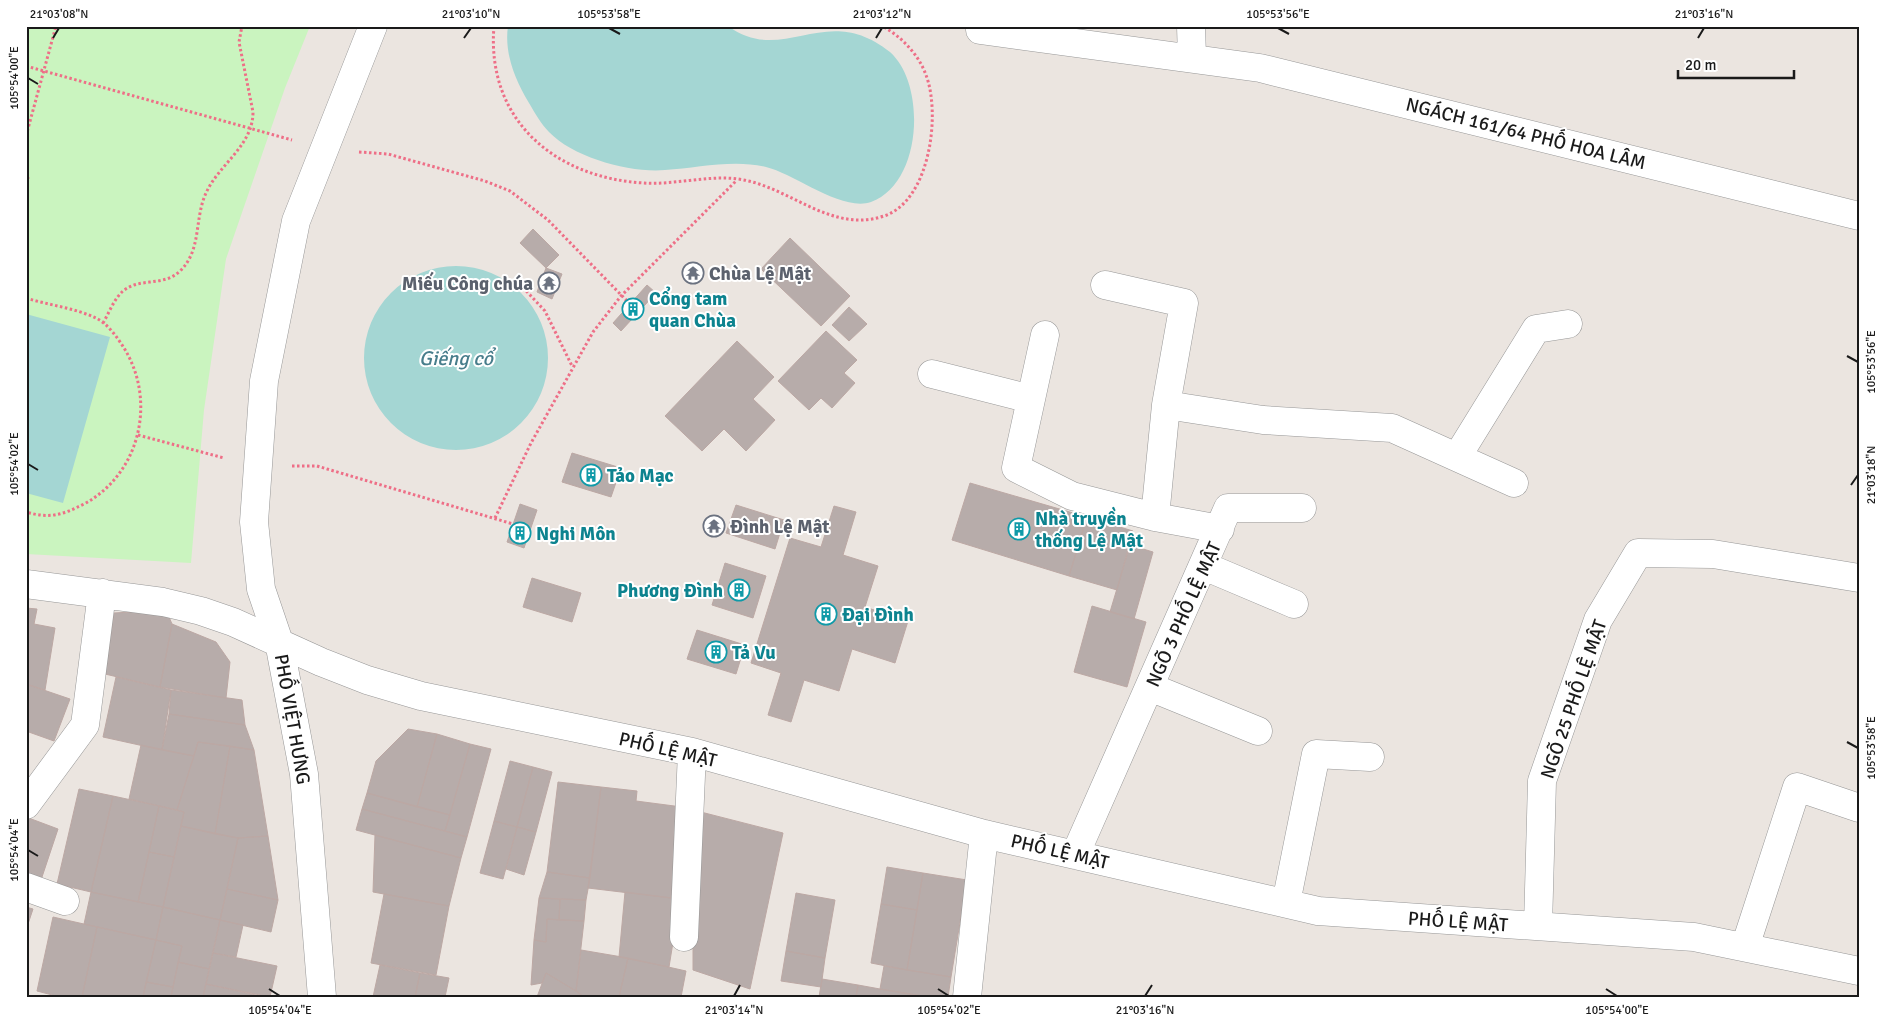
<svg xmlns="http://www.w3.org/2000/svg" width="1885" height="1023" font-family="Signika,sans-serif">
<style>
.park{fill:#caf4bf}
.water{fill:#a4d6d3}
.building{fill:#b7acaa;stroke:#bca8a4}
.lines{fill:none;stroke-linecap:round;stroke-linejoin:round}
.minor-casing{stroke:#979797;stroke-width:29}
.path{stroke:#ee6f87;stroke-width:3;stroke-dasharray:2.5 2.5;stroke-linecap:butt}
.minor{stroke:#fff;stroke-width:28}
.ticks{fill:none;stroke:#1a1a1a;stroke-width:2}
.labels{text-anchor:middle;stroke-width:4;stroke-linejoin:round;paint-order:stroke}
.street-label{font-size:19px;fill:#1a1a1a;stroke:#fff}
.worship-label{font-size:19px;font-weight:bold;fill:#5b616d;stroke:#fff;text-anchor:start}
.culture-label{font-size:19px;font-weight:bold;fill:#0d838f;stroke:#fff;text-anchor:start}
.water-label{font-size:20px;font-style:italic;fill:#477d8b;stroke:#fff}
.neatline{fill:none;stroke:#1a1a1a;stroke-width:2}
.ticks-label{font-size:12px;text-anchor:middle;fill:#1a1a1a}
</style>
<rect width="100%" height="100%" fill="#ebe5e0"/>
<path class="park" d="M26,26H310L285,88L226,259L204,410L191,563L26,554Z"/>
<path class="water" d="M508,26H728C784,67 825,0 890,52C927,85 922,184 871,202C842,212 795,174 766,167C733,159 698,168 665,170C630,173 574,158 549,132C541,124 535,113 529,103C515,80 504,53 508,26Z
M364 358a92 92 0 1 1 184 0a92 92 0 1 1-184 0Z
M26,314L110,337L63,503L26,493Z"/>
<path class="building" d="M533,229L559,255L546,268L520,243Z
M790,238L850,296L821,326L761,269Z
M546,268L562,274L552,299L537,292Z
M647,285L656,293L621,331L613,323Z
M849,307L867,324L849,341L832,325Z
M826,331L857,360L844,373L855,383L832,408L821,398L809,410L778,381Z
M737,341L774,377L753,399L775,420L746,451L724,429L702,451L665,416Z
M572,453L621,468L611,497L562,482Z
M970,483L1087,517L1069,576L952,540Z
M520,504L537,510L524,548L507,542Z
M736,505L784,520L775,549L726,533Z
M834,506L856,512L843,555L878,566L865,607L908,621L895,663L852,649L839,691L804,680L791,722L768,715L781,673L751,663L790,538L821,547Z
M1087,517L1133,531L1117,590L1069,576Z
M1130,545L1153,552L1134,619L1110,612Z
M725,563L766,576L753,618L712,605Z
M532,578L581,593L572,622L523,607Z
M1092,606L1146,622L1127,687L1074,672Z
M26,608L37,609L34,624L55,628L45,690L26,684Z
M166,610L172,624L160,687L105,674L114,613Z
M172,624L216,642L230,662L226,698L160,687Z
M697,630L745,645L736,674L687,659Z
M116,677L171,690L162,750L103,737Z
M26,684L70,699L54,741L26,731Z
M171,690L242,700L245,725L169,714Z
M169,714L245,725L254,750L198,742L194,756L162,750Z
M408,729L437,734L417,807L367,793L376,761Z
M437,734L470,744L450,815L417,807Z
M198,742L230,746L215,834L181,826L184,812L177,810Z
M470,744L491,749L467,837L445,831Z
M141,745L194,756L177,810L129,799Z
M230,746L254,750L268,836L238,838L215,834Z
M510,761L533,767L517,827L494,821Z
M533,767L552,772L536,832L517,827Z
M558,782L601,787L590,878L547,872Z
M601,787L637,791L636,801L682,807L671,898L588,888Z
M79,789L113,796L91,892L57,884Z
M367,793L450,815L445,831L362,809Z
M113,796L159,806L138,902L91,892Z
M159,806L184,812L174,857L149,852Z
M362,809L467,837L461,858L356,830Z
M693,810L783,833L750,989L693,970Z
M26,817L58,829L41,880L26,875Z
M494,821L517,827L503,879L480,873Z
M181,826L238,838L220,920L163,907Z
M517,827L536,832L524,875L506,869Z
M375,835L461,858L449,906L373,892Z
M268,836L278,900L227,889L238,838Z
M149,852L174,857L163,907L138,902Z
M887,867L923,873L917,910L881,904Z
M547,872L590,878L586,900L539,898Z
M923,873L967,880L951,977L907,970Z
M227,889L278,900L271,932L220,920Z
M91,892L163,907L156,940L84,924Z
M625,892L680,899L669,967L619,957Z
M796,893L835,900L825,958L786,951Z
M384,894L449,906L436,975L371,963Z
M539,898L560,899L559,920L547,919L546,942L534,940Z
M560,899L586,900L584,921L559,920Z
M881,904L917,910L907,970L871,963Z
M26,907L33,909L26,930Z
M163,907L220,920L209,969L178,962L182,946L156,940Z
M53,917L97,927L82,997H60L37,991Z
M547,919L584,921L576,991L546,973L542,983L531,985L534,940L546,942Z
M220,920L243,925L236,957L213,953Z
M97,927L156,940L143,997H82Z
M156,940L182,946L173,987L146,982Z
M581,950L628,958L619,997H584L576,991Z
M786,951L825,958L821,987L781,981Z
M213,953L277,966L270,997L206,984Z
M628,958L686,971L681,997H619Z
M178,962L209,969L203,997H171Z
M380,965L420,973L415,997H373Z
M884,966L951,977L948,997H928L880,989Z
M420,973L449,978L445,997H415Z
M546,973L576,991L584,997H537Z
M822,979L858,985L856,997H819Z
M146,982L173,987L171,997H143Z
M206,984L265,997H203Z
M858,985L880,989L928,997H856Z"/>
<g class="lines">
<g class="minor-casing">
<path id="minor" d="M1191,26L1192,57
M980,30L1260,68L1859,216
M1105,285L1184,303L1166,405
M1045,335L1016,468L1072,496L1155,517L1220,529
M932,374L1031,399
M1457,457L1536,329L1568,324
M1155,517L1166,405L1263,420L1392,428L1514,483
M1204,566L1294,604
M26,584L163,602L201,611L233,622L321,662L367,680L421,696L692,752L984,834L1318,911L1694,937L1859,971
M1150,687L1258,731
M26,805L85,725L102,593
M1075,855L1228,508H1302
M26,887L65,901
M1286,903L1316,754L1370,757
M1538,926L1542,781L1598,620L1638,553L1713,554L1859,578
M684,937L692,752
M1745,947L1797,787L1859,808
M322,997L304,774L279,642L261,589L254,522L264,381L296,221L373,26
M967,997L984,834"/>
</g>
<path class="path" d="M494,26C486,120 555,178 644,183C675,185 707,175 738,179C790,186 830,234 884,216C930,201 941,114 926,75C919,55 901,36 882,26
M764,26H773
M26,66L292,140
M26,136L56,26
M359,152L388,154L485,181L510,191L548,220L630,304
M26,178H28L26,187
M516,280L545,311L572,366
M26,298C48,305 75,308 96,318C108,324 117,337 124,348C157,401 140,474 84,504C62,515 50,519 26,512
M103,323C109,313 114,299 123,291C140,277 164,287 180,271C202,250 194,219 206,193C219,164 253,146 253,112L239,42L242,26
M138,435L224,458
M292,466H317L513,524
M495,518L531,443L593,332L621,296L737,180"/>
<use href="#minor" class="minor"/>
</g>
<path class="ticks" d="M609,28L620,34M1278,28L1289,34M53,38L59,28M464,38L471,28M876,38L882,28M1698,38L1704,28M28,78L38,84M1847,356L1858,362M28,464L38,470M1851,485L1858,475M1847,742L1858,748M28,850L38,856M269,989L280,996M938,989L949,996M1606,989L1617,996M734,996L740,985M1145,996L1152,985"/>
<defs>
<g id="temple-ring" transform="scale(1.125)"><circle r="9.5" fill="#fff" stroke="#6b7280" stroke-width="1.5"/><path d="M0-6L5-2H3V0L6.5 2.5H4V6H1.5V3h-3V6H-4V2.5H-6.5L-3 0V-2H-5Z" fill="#6b7280"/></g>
<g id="building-ring" transform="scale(1.125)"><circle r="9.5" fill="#fff" stroke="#0f9aa8" stroke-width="1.5"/><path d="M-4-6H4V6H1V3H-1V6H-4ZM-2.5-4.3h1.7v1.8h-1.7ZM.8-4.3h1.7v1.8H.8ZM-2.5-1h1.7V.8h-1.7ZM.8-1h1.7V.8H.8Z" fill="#0f9aa8"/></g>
</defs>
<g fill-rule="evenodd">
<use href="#temple-ring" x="693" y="273"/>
<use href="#temple-ring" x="549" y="283"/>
<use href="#building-ring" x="633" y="309"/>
<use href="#building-ring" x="591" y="475"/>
<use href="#temple-ring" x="714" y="526"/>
<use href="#building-ring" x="1019" y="529"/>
<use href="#building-ring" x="520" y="533"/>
<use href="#building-ring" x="739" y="590"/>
<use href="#building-ring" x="826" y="614"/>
<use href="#building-ring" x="716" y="652"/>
</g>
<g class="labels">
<g class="street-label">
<text transform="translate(1526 133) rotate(14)" y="7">NGÁCH 161/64 PHỐ HOA LÂM</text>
<text transform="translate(1183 614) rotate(-66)" y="7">NGÕ 3 PHỐ LỆ MẬT</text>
<text transform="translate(1573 699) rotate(-71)" y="7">NGÕ 25 PHỐ LỆ MẬT</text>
<text transform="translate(293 719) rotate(80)" y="7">PHỐ VIỆT HƯNG</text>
<text transform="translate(668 749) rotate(13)" y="7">PHỐ LỆ MẬT</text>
<text transform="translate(1060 851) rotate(13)" y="7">PHỐ LỆ MẬT</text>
<text transform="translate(1458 921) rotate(4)" y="7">PHỐ LỆ MẬT</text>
</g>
<g class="worship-label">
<text x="709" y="280">Chùa Lệ Mật</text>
<text x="533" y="290" text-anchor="end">Miếu Công chúa</text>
<text x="730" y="533">Đình Lệ Mật</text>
</g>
<g class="culture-label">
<text x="649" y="305">Cổng tam<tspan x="649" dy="22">quan Chùa</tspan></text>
<text x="607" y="482">Tảo Mạc</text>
<text x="1035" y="525">Nhà truyền<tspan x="1035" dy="22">thống Lệ Mật</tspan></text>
<text x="536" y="540">Nghi Môn</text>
<text x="723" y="597" text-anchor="end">Phương Đình</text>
<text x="842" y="621">Đại Đình</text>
<text x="732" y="659">Tả Vu</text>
</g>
<g class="water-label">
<text x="456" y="365">Giếng cổ</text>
</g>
</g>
<rect width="1885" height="1023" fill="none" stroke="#ffffff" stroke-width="55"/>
<path d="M1678 70v8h116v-8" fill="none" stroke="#1a1a1a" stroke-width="2.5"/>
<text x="1685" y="70" font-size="15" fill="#1a1a1a" stroke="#ffffff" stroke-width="4" paint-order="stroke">20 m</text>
<rect x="28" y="28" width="1830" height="968" class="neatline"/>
<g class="ticks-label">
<text x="59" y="18">21°03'08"N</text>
<text x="471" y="18">21°03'10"N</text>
<text x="609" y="18">105°53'58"E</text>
<text x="882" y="18">21°03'12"N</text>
<text x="1278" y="18">105°53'56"E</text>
<text x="1704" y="18">21°03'16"N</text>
<text transform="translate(14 78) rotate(-90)" y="4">105°54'00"E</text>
<text transform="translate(1871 362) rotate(-90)" y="4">105°53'56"E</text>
<text transform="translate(14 464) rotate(-90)" y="4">105°54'02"E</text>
<text transform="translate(1871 475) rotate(-90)" y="4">21°03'18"N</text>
<text transform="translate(1871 748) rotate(-90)" y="4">105°53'58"E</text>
<text transform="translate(14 850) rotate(-90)" y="4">105°54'04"E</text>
<text x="280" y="1014">105°54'04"E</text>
<text x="734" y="1014">21°03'14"N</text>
<text x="949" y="1014">105°54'02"E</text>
<text x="1145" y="1014">21°03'16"N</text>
<text x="1617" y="1014">105°54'00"E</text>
</g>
</svg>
